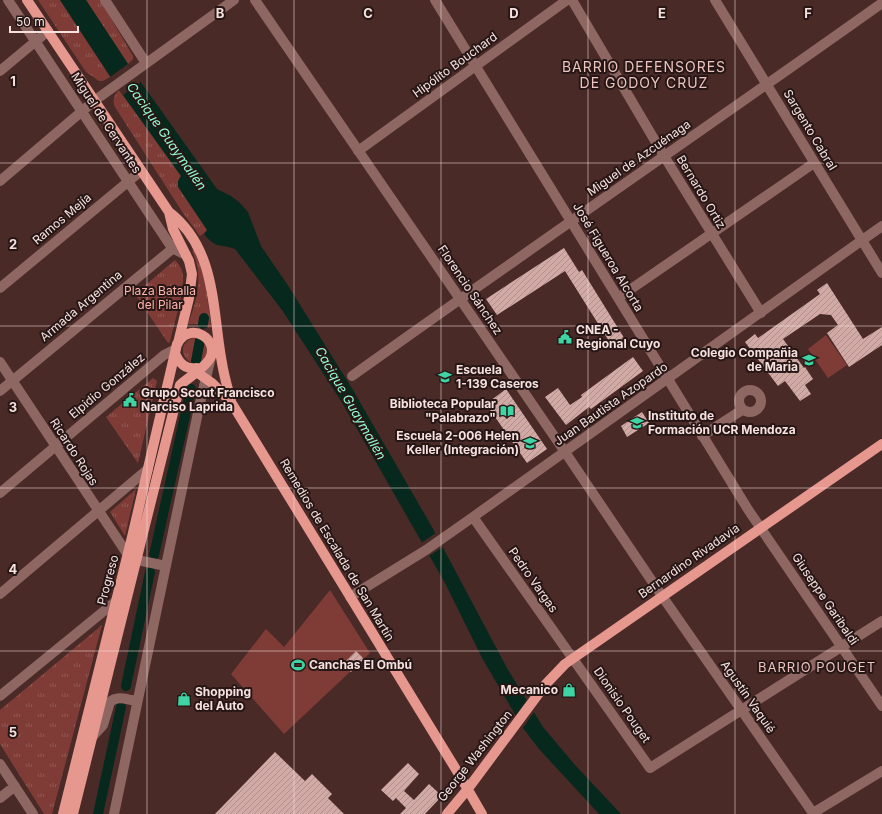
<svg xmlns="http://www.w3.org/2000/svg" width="882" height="814" font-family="Inter,sans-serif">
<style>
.grass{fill:url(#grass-tufts)}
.garden{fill:#7f3c36}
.water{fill:#07291d}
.pier{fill:#4a2a27}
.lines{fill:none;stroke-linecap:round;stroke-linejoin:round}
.canal{stroke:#07291d;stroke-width:10}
.building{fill:url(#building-hatch)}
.minor{stroke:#8e6762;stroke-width:10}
.major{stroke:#e6978e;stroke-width:10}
.grid{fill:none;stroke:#f6e1de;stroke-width:1;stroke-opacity:0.55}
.labels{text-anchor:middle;stroke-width:4;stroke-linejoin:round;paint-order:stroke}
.street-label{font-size:12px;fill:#f6e1de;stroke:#261716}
.park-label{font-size:12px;fill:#feb5ac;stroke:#261716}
.poi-label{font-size:12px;font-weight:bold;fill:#f6e1de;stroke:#261716;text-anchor:start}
.water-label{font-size:13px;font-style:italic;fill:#91fad0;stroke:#261716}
.neighbourhood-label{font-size:13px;letter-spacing:1px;fill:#ecc3bd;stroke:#261716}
.quarter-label{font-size:14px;letter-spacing:1px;fill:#ecc3bd;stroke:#261716}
.grid-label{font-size:13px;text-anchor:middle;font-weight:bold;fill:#f6e1de;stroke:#261716;stroke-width:4;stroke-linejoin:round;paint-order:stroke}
</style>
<defs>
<pattern id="grass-tufts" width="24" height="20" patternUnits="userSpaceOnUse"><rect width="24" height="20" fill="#7f3c36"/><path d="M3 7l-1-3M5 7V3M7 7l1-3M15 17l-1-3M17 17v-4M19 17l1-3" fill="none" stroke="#925853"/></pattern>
<pattern id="building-hatch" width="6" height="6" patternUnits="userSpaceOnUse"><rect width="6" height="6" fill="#d2aaa5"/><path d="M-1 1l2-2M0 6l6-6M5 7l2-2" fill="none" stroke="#b0908c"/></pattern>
</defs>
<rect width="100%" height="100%" fill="#4a2a27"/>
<path class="grass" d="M38,0H60L110,77L103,81H99L86,72Z
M86,0H100L133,56V59L128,64Z
M119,90L181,176L179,178L186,198L208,230L200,236L183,213L115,107C112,100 114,95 119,90Z
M194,250C206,274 208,301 211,327L209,328L206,325V318H202L200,324H188C197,301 204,274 192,251Z
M175,260C178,263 181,267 182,271C187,285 173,326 170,342L168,343L135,294Z
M193,338H198L193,363C180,358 179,343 193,338Z
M203,341L205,343L208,352L203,361L198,363Z
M153,378L157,381L138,463L106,417Z
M136,489L125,536L110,512Z
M102,625L52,814H44L0,744V710Z"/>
<path class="garden" d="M826,335L847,365L828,378L808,349Z
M330,590L370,653L284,734L231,674L266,629L284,647Z"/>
<path class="water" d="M60,0H86L128,64L217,189L231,196L239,202L248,212L261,246L289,287L353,390L432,527L507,668L543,727L575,765L621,814H599L539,749L523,728L482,658L445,583L341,401L282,310L235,249C218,243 216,249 204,234L207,230L178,187V181L181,176L116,85Z"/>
<path class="pier" d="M128,64L141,82L123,95L110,77Z
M436,533L443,547L429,556L421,543Z
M527,700L534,712L523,728L515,716Z"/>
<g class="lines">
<path class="canal" d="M203,324L204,318
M196,361L200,340
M154,555L191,389
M126,686L150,572
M98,814L121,707"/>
</g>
<path class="building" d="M564,248L579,272L582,270L626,341L614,349L565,271L497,315L486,299Z
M827,283L863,339L882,327V345L849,367L827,333L838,325L831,315L820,314L783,339L804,368L805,367L813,379L805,385L811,394L800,401L785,381L778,386L745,342L755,334L758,338L820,294L817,290Z
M633,357L643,371L591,409L589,407L566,425L545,397L558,388L570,405L582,397L581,395Z
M506,389L547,449L527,463L486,404Z
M642,412L649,423L627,437L621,426Z
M356,651L364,659L351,672L343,664Z
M275,752L305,781L312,774L332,794L328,798L344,814H215Z
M408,763L419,774L404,791L414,800L429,784L442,796L425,814H400L406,808L396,798L393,801L381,790Z"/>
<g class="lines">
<path class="minor" d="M8,0L172,248L186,255
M105,0L146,63
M255,0L565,452L662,596L813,813L882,771
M435,0L749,511L882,706
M572,0L664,156L761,313
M715,0L882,273
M0,71L48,31
M358,151L567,0
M0,181L94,101L234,0
M0,288L141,171
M618,298L814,163
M0,362L128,555L142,561L166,566
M352,376C528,250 706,128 882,3
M739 401a11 11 0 1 1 22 0a11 11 0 1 1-22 0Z
M0,391L177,245
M702,436L742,410
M0,493L164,355L176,349
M473,517L650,768L882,621
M0,594L148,469
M350,597L426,550L473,517L882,226
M0,696L115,602
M92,737L103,725L110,702C118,695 127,700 137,701
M0,764L33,814
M0,798L15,786
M114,814L200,403L211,357"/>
<path class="major" d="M27,0L169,212L173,229L189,261L192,274L189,298L178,343
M169,212C217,249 212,310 222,363C224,376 228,389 231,401
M175,353C179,363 185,370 197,368
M192,369L212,383L231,402L460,776L482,814
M63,814L132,537L177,344C190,319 222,341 209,360C203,369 188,378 180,385L73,814
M447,814L467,790L545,685L565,664L882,444"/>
</g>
<path class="grid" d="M147,0V814M294,0V814M441,0V814M588,0V814M735,0V814M0,163H882M0,326H882M0,488H882M0,651H882"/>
<defs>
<g id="civic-bare" transform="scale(1.08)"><path d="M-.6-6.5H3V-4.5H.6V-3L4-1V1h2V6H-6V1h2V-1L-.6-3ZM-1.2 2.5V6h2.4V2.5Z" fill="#3ed4a3" stroke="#261716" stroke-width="2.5" paint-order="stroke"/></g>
<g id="school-bare" transform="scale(1.08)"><path d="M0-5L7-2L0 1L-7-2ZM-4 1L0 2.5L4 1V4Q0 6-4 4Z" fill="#3ed4a3" stroke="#261716" stroke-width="2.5" paint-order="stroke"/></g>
<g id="library-bare" transform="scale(1.08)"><path d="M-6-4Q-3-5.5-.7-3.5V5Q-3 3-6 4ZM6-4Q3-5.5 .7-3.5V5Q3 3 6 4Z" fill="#3ed4a3" stroke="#261716" stroke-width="2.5" paint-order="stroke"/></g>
<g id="university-bare" transform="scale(1.08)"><path d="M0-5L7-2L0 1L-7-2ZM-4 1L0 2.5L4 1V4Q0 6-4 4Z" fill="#3ed4a3" stroke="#261716" stroke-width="2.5" paint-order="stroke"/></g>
<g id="stadium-bare" transform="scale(1.08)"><path d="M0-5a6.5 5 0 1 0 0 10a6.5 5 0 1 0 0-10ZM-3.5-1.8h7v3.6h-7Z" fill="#3ed4a3" stroke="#261716" stroke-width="2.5" paint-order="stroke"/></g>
<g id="shop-bare" transform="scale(1.08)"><path d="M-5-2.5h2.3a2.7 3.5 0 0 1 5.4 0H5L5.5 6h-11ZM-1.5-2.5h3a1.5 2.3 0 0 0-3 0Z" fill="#3ed4a3" stroke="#261716" stroke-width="2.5" paint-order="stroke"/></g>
</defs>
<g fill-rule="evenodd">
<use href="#civic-bare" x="565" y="337"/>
<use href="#school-bare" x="809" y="360"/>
<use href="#school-bare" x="445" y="377"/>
<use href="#civic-bare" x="130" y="400"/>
<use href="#library-bare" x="507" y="411"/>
<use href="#university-bare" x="637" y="423"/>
<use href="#school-bare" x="530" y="443"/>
<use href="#stadium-bare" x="298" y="665"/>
<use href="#shop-bare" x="569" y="690"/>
<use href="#shop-bare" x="184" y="699"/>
</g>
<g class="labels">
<g class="street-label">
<text transform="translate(455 65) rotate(-36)" y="4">Hipólito Bouchard</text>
<text transform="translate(106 123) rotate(57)" y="4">Miguel de Cervantes</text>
<text transform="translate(810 130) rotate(59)" y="4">Sargento Cabral</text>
<text transform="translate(639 158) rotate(-35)" y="4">Miguel de Azcuénaga</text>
<text transform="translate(701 192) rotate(59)" y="4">Bernardo Ortiz</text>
<text transform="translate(62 219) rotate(-40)" y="4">Ramos Mejía</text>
<text transform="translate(608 257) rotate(59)" y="4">José Figueroa Alcorta</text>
<text transform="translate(470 290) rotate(56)" y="4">Florencio Sánchez</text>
<text transform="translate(81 306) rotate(-40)" y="4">Armada Argentina</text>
<text transform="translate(107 386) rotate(-40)" y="4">Elpidio González</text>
<text transform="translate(611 404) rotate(-35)" y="4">Juan Bautista Azopardo</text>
<text transform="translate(74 452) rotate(57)" y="4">Ricardo Rojas</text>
<text transform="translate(337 550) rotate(59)" y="4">Remedios de Escalada de San Martín</text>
<text transform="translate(689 561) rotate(-35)" y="4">Bernardino Rivadavia</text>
<text transform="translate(108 580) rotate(-75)" y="4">Progreso</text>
<text transform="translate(533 580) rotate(55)" y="4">Pedro Vargas</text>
<text transform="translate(825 599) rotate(56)" y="4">Giuseppe Garibaldi</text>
<text transform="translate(748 697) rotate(55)" y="4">Agustín Vaquié</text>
<text transform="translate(622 705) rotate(55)" y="4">Dionisio Pouget</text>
<text transform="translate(475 756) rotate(-52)" y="4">George Washington</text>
</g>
<g class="park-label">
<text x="160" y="295">Plaza Batalla<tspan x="160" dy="14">del Pilar</tspan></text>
</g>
<g class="poi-label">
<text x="576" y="334">CNEA -<tspan x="576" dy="14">Regional Cuyo</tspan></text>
<text x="798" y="357" text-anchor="end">Colegio Compañia<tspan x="798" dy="14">de Maria</tspan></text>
<text x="456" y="374">Escuela<tspan x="456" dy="14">1-139 Caseros</tspan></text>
<text x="141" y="397">Grupo Scout Francisco<tspan x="141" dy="14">Narciso Laprida</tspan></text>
<text x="496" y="408" text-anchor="end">Biblioteca Popular<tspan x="496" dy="14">"Palabrazo"</tspan></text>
<text x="648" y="420">Instituto de<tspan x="648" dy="14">Formación UCR Mendoza</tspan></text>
<text x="519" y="440" text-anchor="end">Escuela 2-006 Helen<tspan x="519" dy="14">Keller (Integración)</tspan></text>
<text x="309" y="669">Canchas El Ombú</text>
<text x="558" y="694" text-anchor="end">Mecanico</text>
<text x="195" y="696">Shopping<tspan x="195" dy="14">del Auto</tspan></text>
</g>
<g class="water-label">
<text transform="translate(167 136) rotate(55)" y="5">Cacique Guaymallén</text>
<text transform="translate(351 403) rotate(60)" y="5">Cacique Guaymallén</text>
</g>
<g class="neighbourhood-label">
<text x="817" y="672">BARRIO POUGET</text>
</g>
<g class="quarter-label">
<text x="644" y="72">BARRIO DEFENSORES<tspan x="644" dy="16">DE GODOY CRUZ</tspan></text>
</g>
</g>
<g class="grid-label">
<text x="220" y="18">B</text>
<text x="368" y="18">C</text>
<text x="514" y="18">D</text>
<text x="662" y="18">E</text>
<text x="808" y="18">F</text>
<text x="13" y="86">1</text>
<text x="13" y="249">2</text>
<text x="13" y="412">3</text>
<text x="13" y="574">4</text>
<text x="13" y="737">5</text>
</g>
<path d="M10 26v6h68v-6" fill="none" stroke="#f6e1de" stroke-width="2"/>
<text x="16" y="26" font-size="12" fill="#f6e1de" stroke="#261716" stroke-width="3" paint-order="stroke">50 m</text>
</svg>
